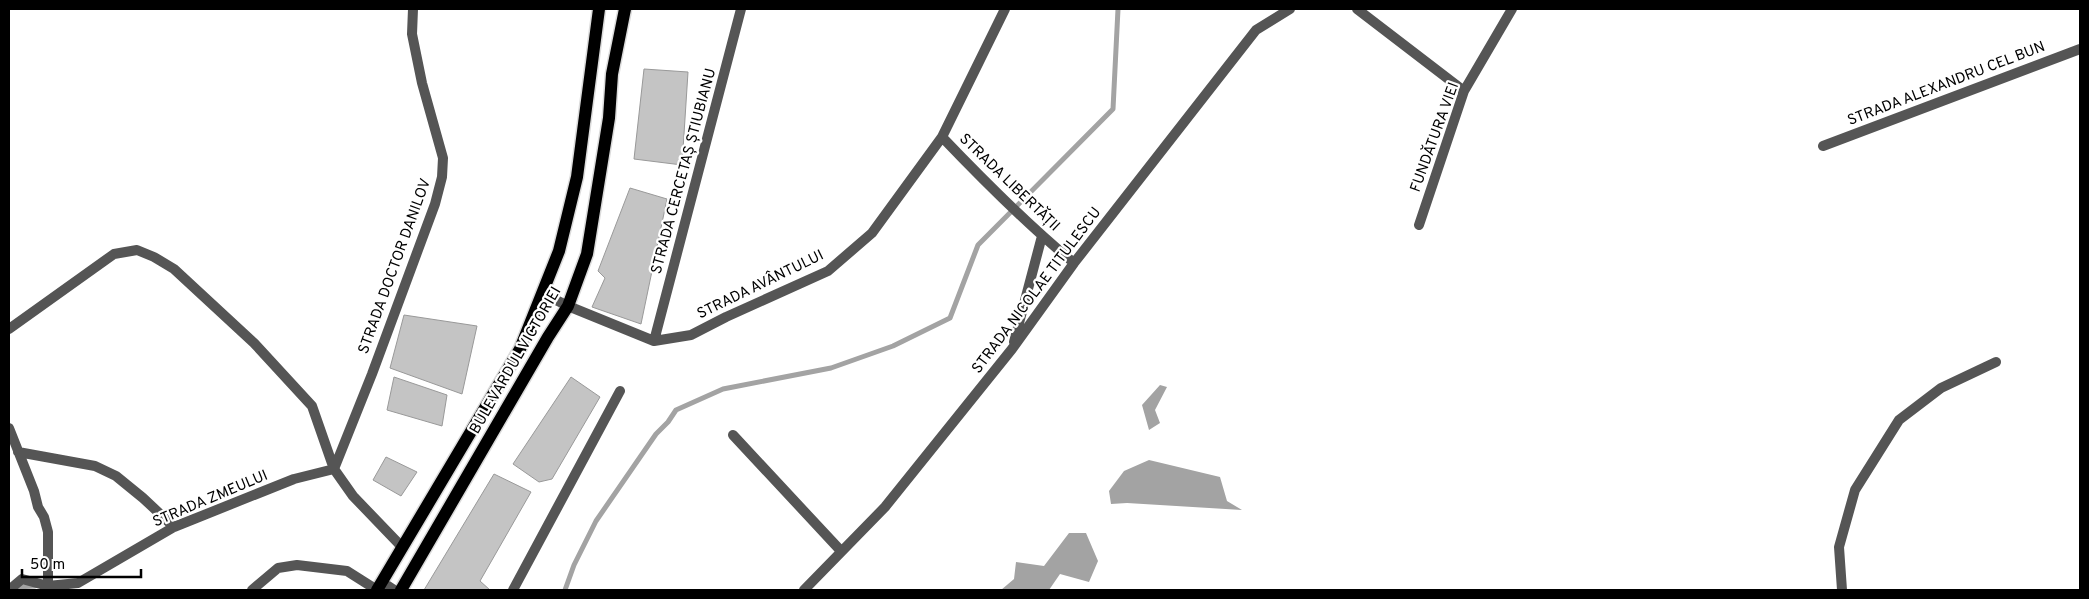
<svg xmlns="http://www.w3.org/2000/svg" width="2089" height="599" font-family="Overpass,sans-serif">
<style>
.water{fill:#a3a3a3}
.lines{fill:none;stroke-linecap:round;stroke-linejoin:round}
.stream{stroke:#a3a3a3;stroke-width:5}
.building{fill:#c4c4c4;stroke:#999}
.primary-casing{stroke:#dbdbdb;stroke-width:15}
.service{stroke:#555;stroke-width:10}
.minor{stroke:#555;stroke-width:10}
.primary{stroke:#000;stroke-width:12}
.labels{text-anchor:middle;stroke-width:4.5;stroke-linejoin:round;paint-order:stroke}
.street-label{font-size:15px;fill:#000;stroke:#fff}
</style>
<rect width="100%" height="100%" fill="#fff"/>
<path class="water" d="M1160,385L1167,387L1155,410L1160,423L1149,430L1142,405Z
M1149,460L1220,477L1227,501L1242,510L1127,503L1111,504L1109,491L1124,471Z
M1069,533H1086L1098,561L1089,582L1060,574L1049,590H1001L1014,579L1016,562L1044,566Z"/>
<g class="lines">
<path class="stream" d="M16,587L35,586
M565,590L574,565L596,521L656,434L668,422L676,410L723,389L831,368L893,346L950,318L978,245L1113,109L1118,9"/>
</g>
<path class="building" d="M644,69L688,72L682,165L634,159Z
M630,188L667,199L641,324L592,307L605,278L598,271Z
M404,315L477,326L462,394L390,368Z
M394,377L447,395L442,426L387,410Z
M571,377L600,397L552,479L539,482L513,464Z
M386,457L417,472L401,496L373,480Z
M494,474L531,492L480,581L490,590H424Z"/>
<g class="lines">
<g class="primary-casing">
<path id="primary" d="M377,590L520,349L559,251L577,177L599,9
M401,590L548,337L568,306L587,254L609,118L612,74L625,9"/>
</g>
<path class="service" d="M733,435L841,551"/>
<path class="minor" d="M1357,9L1464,91
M942,137C984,181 1027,224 1074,263
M1823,146L2080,49
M1419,225L1464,91L1512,9
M542,293L568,306L654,341L691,335L726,317L828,271L872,233L942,137L1005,9
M9,329L114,254L137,250L154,257L174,269L254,343L312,406L334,469L353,496L402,547
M654,341L741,9
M1014,342L1042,236
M9,428L34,491L38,507L44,517L48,532V586L22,579L9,590
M18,452L95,466L116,476L143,498L174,527
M48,586L78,583L174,527L294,479L334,469L372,374L435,204L442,177L443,158L422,83L412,34L413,9
M252,590L278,568L297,565L347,571L377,590
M377,590L382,586H388L394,590
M513,590L620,391
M804,590L885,507L1012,349L1074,263L1256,30L1290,9
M1842,590L1839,547L1855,490L1899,420L1941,388L1996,362"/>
<use href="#primary" class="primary"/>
</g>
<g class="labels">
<g class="street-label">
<text transform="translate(1946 83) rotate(-21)" y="5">STRADA ALEXANDRU CEL BUN</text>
<text transform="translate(1434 137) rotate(-70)" y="5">FUNDĂTURA VIEI</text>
<text transform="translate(683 171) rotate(-75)" y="5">STRADA CERCETAȘ ȘTIUBIANU</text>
<text transform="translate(1010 182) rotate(44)" y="5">STRADA LIBERTĂȚII</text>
<text transform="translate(394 266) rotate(-70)" y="5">STRADA DOCTOR DANILOV</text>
<text transform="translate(760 284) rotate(-26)" y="5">STRADA AVÂNTULUI</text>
<text transform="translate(1036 290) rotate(-53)" y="5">STRADA NICOLAE TITULESCU</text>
<text transform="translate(515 360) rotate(-60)" y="5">BULEVARDUL VICTORIEI</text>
<text transform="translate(210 498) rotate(-23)" y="5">STRADA ZMEULUI</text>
</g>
</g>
<rect width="2089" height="599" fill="none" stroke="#000000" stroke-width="20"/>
<path d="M22 569v8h119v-8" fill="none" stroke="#000000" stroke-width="2.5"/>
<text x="30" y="569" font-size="15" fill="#000000" stroke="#ffffff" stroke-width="4" paint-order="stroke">50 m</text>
</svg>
